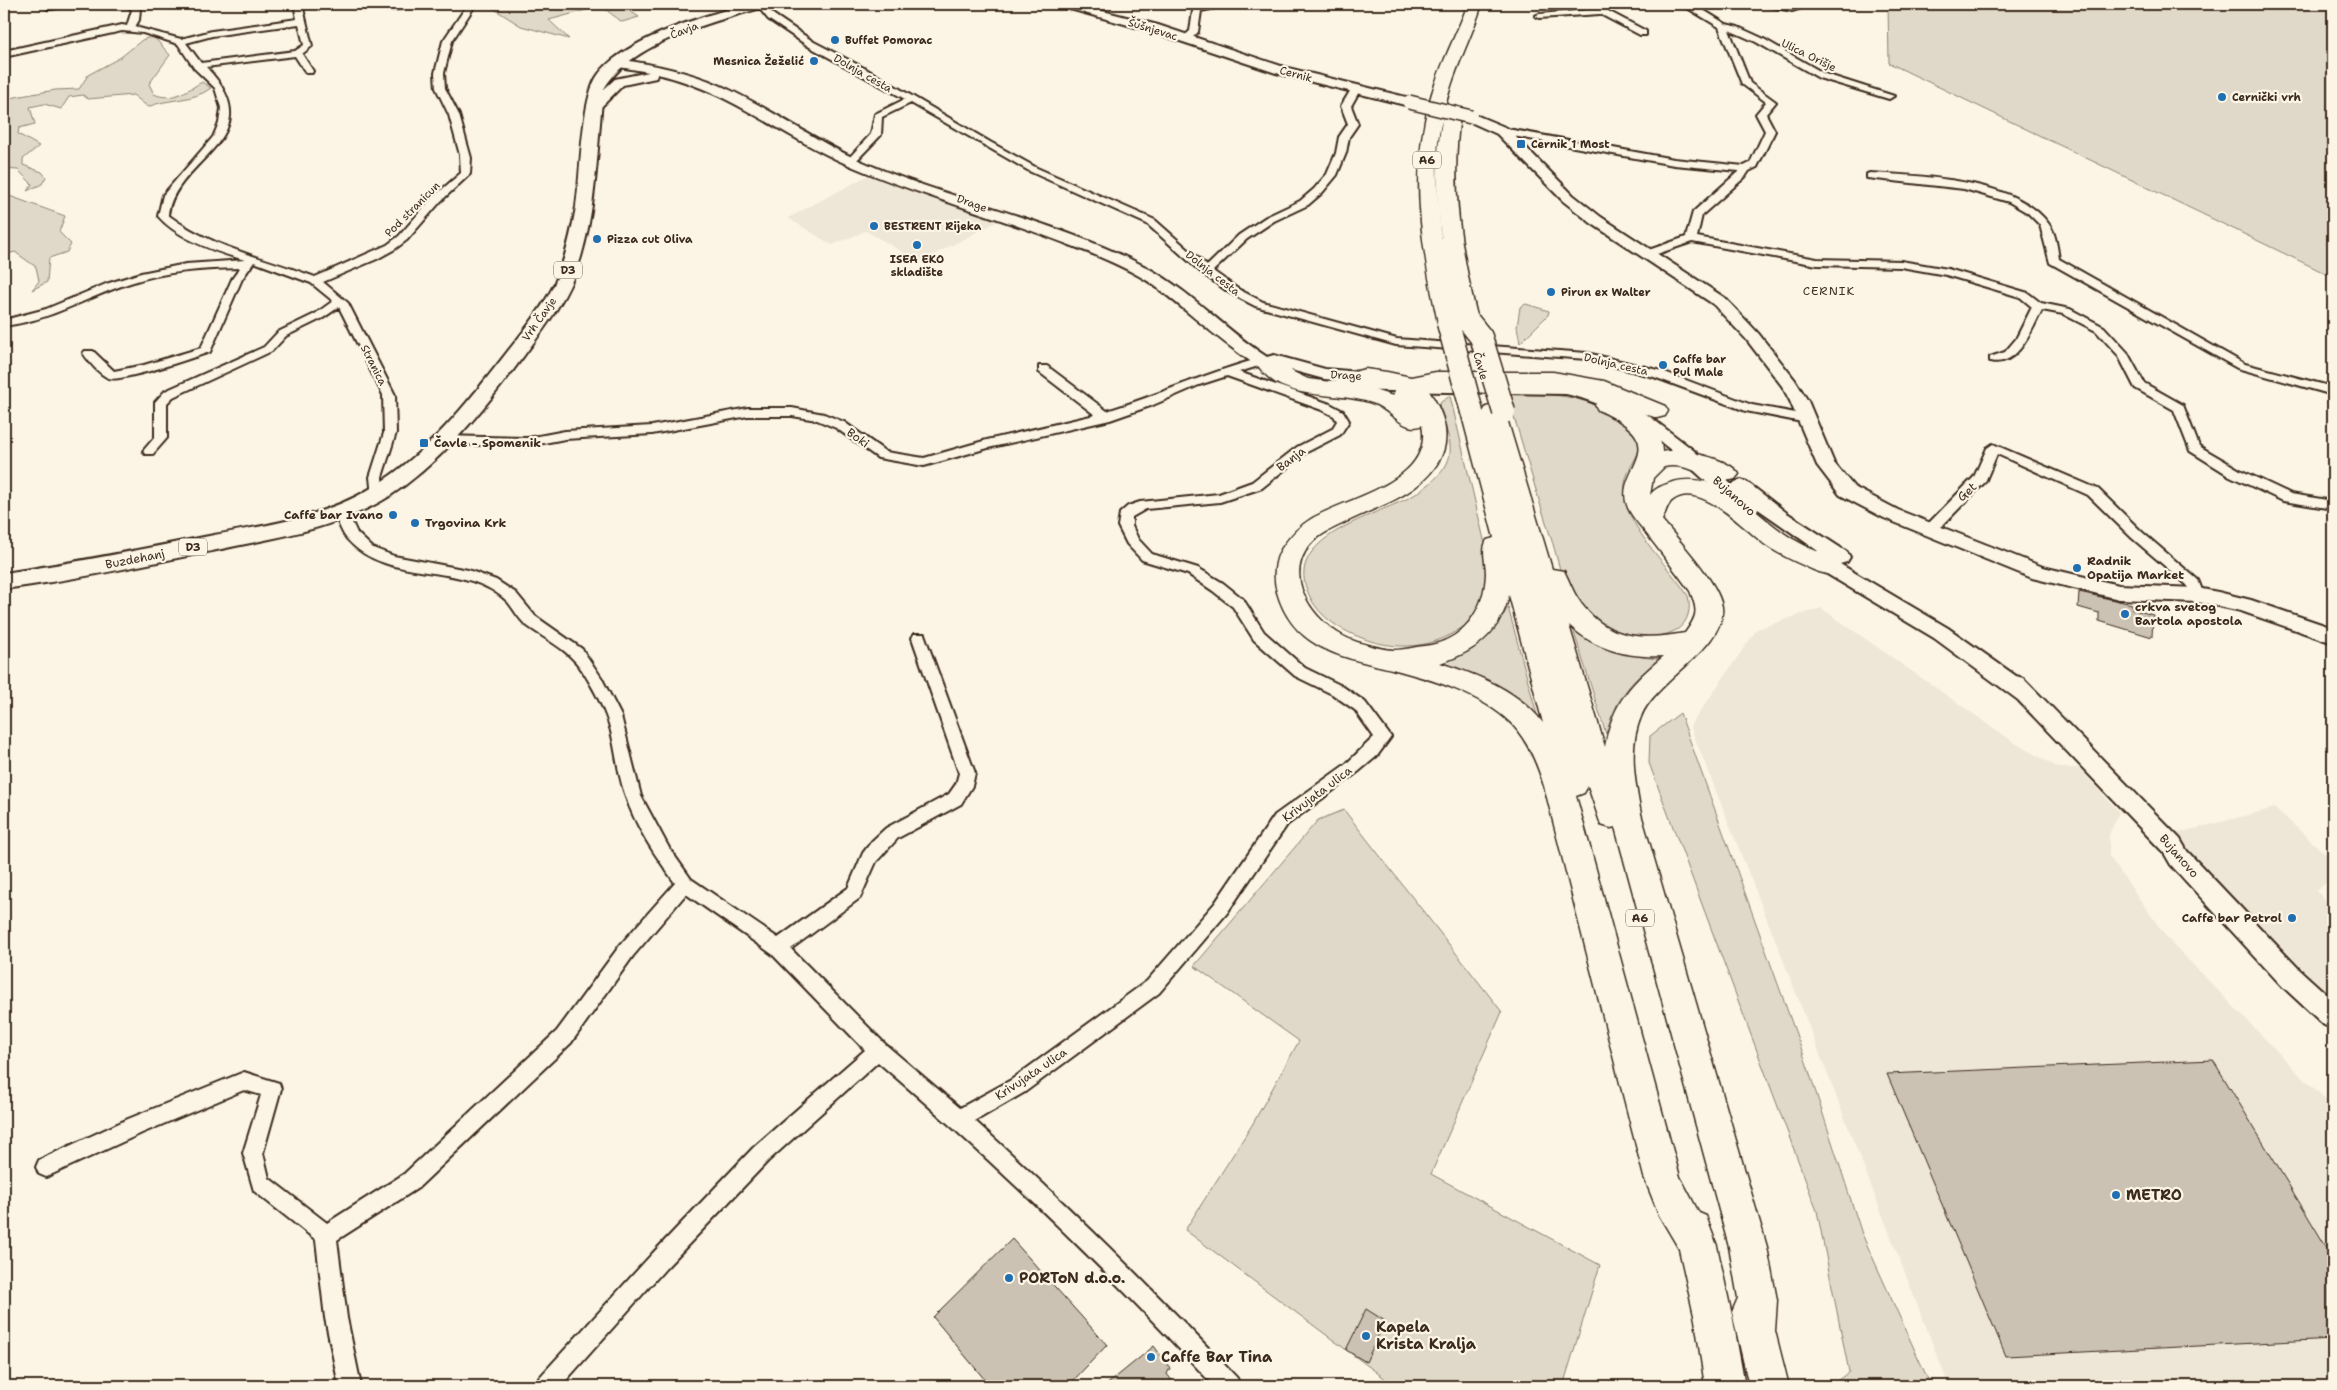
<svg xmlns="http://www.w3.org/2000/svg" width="2337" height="1390" font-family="'Shantell Sans',sans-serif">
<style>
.built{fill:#eee6d6}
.green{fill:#e0d8c8;stroke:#8e8173}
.building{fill:#ccc2b3;stroke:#3b2a1e}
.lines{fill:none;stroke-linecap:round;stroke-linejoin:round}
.street-casing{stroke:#3b2a1e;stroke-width:4}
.secondary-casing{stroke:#3b2a1e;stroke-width:4}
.primary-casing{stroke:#3b2a1e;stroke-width:4}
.highway-casing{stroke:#3b2a1e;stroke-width:3}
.street{fill:#fcf5e5;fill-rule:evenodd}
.secondary{fill:#fcf5e5;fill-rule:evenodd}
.primary{fill:#fcf5e5;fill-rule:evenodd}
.highway{fill:#fcf5e5;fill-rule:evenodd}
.secondary-bridge-casing{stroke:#3b2a1e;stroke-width:16;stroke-linecap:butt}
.highway-bridge-casing{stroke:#3b2a1e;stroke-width:25;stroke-linecap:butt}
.secondary-bridge{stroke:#fcf5e5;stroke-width:13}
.highway-bridge{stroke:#fcf5e5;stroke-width:22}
.poi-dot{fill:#1f6fb2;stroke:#fcf5e5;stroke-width:2}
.labels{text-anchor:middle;stroke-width:4.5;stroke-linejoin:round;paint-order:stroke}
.far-street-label{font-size:11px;fill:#3b2a1e;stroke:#fcf5e5}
.far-poi-label{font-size:11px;font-weight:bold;fill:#3b2a1e;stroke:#fcf5e5;text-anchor:start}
.shield{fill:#fcf5e5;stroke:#75675a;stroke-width:1}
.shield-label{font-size:11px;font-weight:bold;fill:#3b2a1e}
.far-quarter-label{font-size:12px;letter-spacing:1px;fill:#3b2a1e;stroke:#fcf5e5}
.street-label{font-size:12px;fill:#3b2a1e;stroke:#fcf5e5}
.poi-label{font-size:12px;font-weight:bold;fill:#3b2a1e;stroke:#fcf5e5;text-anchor:start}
.near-poi-label{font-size:15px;font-weight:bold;fill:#3b2a1e;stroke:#fcf5e5;text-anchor:start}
</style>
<rect width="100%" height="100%" fill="#fcf5e5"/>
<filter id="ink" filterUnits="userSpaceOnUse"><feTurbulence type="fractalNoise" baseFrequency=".02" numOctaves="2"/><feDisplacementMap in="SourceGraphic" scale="10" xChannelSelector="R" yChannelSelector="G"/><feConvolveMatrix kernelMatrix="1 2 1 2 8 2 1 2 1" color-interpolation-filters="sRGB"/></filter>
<g filter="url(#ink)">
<path class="built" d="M867,176L998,221L920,262L866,231L832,245L788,218Z
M1821,608L2018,745L2059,768H2079L2119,812L2109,835V856L2167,938L2299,1074L2333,1106V1386H1949L1778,947L1690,726L1757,629Z
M2275,808L2333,861V877L2316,891L2333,907V999L2241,907L2174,834Z"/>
<path class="green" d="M375,4H428C408,10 394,14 373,9Z
M486,4H619L639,17L622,22L601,6L549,20L569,39L521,26Z
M1888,4H2333V277L1889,63Z
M153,36L170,55L149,84L154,94C172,102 186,91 202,82L211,88C193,102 168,98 148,107L133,95L88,99L83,95L69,97L61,109L44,104L30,107L35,124L19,128L18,134L39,146L23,159V165L42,172L46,177L42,184L27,191L32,184L18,170L4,169V99L55,90L79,89L88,75L121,57L142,40Z
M4,194L65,216L59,232L71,244L67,252L49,258L47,282L32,290L39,281L36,267L15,252L4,255Z
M1526,304L1549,311L1548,315L1520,343L1517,327L1520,307Z
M1506,392C1536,394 1573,393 1601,408C1613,415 1625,424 1636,432L1640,448C1636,460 1627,470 1625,483C1618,521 1669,565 1688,596C1691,608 1689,621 1678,629C1665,637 1648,638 1634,635C1604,630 1581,610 1566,584C1559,571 1556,552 1551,538C1535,490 1522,440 1506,392Z
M1450,396L1490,565C1489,574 1491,584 1489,592C1484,615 1457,634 1436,641C1413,649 1384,647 1362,638C1338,629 1316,615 1307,590C1285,535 1382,514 1414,495C1425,488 1437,479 1445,467C1458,446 1443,427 1439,406L1441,402Z
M1508,607L1539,722L1430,663C1468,655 1489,642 1508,607Z
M1573,629C1605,648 1625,657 1662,659C1631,679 1616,698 1606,734Z
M1680,713L1805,1059L1862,1234L1931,1386H1830L1849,1372L1817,1211L1649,763L1650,736Z
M1344,810L1502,1012L1431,1174L1600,1265L1563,1386H1395L1185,1230L1252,1125L1299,1041L1194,966L1318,820Z"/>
<path class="building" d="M2079,592L2132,604V609L2153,615L2152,637L2099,621V613L2078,607Z
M2213,1060L2333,1258V1339L2006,1356L1887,1074Z
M1012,1239L1107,1345L1068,1386H990L933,1317Z
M1366,1309L1385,1321L1366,1362L1346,1350Z
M1154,1346L1170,1368L1167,1374L1176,1386H1105Z"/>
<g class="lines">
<g class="street-casing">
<path id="street" d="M47,4H79L51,9H48Z
M125,4H134L140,9L139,20L135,27L181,39L212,31L297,19L294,4H302L312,46L302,54L313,71L312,73H306L295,56L206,67C275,139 175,157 168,215C212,248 265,258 315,277L387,245L399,236L433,197L461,173L460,155L449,115L436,88L435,73L443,41L468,4H476L452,41L444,73L445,88L459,115L471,158L470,174L441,201L407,240L395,249L377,259L323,282L348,303L395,395L396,433L382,477L383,493L382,496H372L370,477L384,433L383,395L339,307L323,318L286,336L272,351L173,397L167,403V438L153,454H145L143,451L155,437V402L165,391L264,347L278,332L315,314L333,301L311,283L254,262L242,279L210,352C194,357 120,383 108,378C98,373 89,362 83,353L85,351H93L114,371L144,365L201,348L232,279L240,268C202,269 166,271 130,283C87,297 49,321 4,326V320L46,309L106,284L141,273L186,264L245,260C216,252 178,239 158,216L163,195L213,137L219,123L221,108L215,88L194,68L178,44L143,33L122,31L4,57V51L122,25L127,26L132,10ZM299,24L304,45L295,51L201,63L186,43L212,36Z
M726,4H736L744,9L737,11Z
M756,4H764L774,15L814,42L866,69L990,142L1037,168L1155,220L1207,266L1239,235L1266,217L1300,201L1314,189L1327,174L1336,153L1339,137L1348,124L1341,106L1352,88H1358L1360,90L1351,106L1358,124L1349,137L1346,153L1337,175L1322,193L1308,205L1274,221L1247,239L1213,271L1238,289L1263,302L1397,339L1587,353L1662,371L1752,405L1807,415L1813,419L1807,423L1746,411L1654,377L1587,359L1396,345L1255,306L1230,293L1202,273L1147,224L1031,172L911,103L882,117L881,135L854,163H848V159L871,134L875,114L905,99L808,46L768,19Z
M1194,4H1202V6L1235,4L1201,11L1198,32L1189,41H1183V37L1190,31Z
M1396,4H1407L1408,5L1404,7Z
M1611,4H1621L1608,11L1646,31V35H1640L1600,14L1539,18L1535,16L1539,14L1599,9Z
M1673,4H1718L1700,8L1726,24L1738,27L1762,38L1825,74L1894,96L1889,99L1819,78L1756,42L1729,30L1750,83L1776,102L1766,114L1775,131L1757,167L1749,171L1745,177L1702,215L1697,237L1817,259L1901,261L1948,269L2028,293L2041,303L2070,309L2104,327L2127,352L2144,383L2183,405L2199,446L2240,470L2291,494L2333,501V509L2283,501L2230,476L2190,451L2174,410L2135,388L2118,355L2096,331L2063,314L2042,310C2032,329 2018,368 1990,361V357L2005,352L2016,339L2032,307L2020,297L1946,275L1901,267L1817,265L1692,242L1651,256H1643V252L1686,237L1693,212L1739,171L1674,165L1502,134L1497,131L1502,128L1674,159L1744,166L1750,163L1765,131L1756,114L1766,102L1742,84L1719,27L1689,9Z
M1758,4L1792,7L1814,4L1792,11Z
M1870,173C1920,176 2016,179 2048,223C2056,233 2057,247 2059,259L2245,364L2333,387V395L2237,368L2050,263L2040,225L2028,213L2009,202L1964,189L1867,178V174Z
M1261,358L1265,360V364L1239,372L1330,404L1343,411L1349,421L1340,435L1305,453L1262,488L1220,502L1146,509L1132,517V526L1138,539L1152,554L1198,568L1223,583L1243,599L1264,632L1305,668L1342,686L1365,702L1391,737L1377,756L1358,772L1287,825L1227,913L1159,993L1025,1092L975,1121C1066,1203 1153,1289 1237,1378L1240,1386H1214C1108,1271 997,1164 878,1062L768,1161L666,1268L561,1386H536L539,1378L652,1254L754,1147L865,1050L772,954L686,894L633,956L571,1043L418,1188L337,1240L347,1318L361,1386H339L325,1318L316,1240L254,1191L243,1153L261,1095L244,1090L142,1133L46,1177L39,1174L36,1167L39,1160L128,1119L244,1072L279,1083L281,1089L263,1153L269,1178L327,1223L404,1174L557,1031L621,944L675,883C656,856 635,827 625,794C617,772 616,747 609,724C603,705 592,686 582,670C567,648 546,640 526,625C518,618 514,609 507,601C463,559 388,586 347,539C341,532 338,521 334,512L341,508L346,509L357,533L373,548L394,556L468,570L496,580L516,593L535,616L582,649L601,677L621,716L641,796L669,848L691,879L778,938L848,888L863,853L872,841L886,828L949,794L956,784L959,773L912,638L914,634H924L975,773L972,786L961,804L898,838L876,862L860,898L791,949L885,1044L960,1108L1011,1080L1147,981L1215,903L1275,815L1346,764L1374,737L1355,710L1332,694L1295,676L1254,640L1233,607L1213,591L1188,574L1142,560L1127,544L1118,526L1120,513L1128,506L1140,502L1219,494L1252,482L1297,447L1332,429L1337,421L1334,416L1322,410L1227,376L1199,385L1153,405L1110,420L988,448L924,466L878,458L836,428L817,420L792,416H748L652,434L565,439L528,446L442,444L436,440L442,436L528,438L565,431L652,426L748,408H792L824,414L844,422L886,452L924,458L987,440L1095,415L1039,372V366H1047L1107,411C1159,395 1208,372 1261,358Z
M1993,444L2098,489L2142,532L2198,580L2204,595L2202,599H2192L2187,585L2132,538L2088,495L1997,454L1985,482L1935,533H1925L1923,530L1925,527L1974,477L1987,448Z"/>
</g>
<g class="secondary-casing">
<path id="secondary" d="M1057,4H1075L1158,25L1284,67L1414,99L1415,102L1409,106L1276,73L1150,31L1059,6Z
M617,59C652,64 687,71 719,85C767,106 809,137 856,159C950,201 1054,219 1146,267C1191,291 1225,330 1267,357L1274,355L1325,369L1360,372L1362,376L1357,380L1566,384L1600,392L1625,402L1649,416L1692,449L1732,485L1735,482L1741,480L1747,482L1787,513L1847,552L1850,557L1847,562L1840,564L1948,628L2016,676L2023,678L2180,839L2187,851L2300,970L2333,1000V1029L2324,1025L2282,986L2171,865L2164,853L2018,700L1934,638L1807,562L1804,557L1807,552L1818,551L1758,509L1756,514L1749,516L1742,514C1687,466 1641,411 1566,394L1334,390L1328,389L1326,385L1328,381L1337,380L1324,379L1291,370L1296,375L1294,379C1265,386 1176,298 1146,280C1121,265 1094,254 1067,244C996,216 921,196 851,166C784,138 729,90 657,74L656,78L623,85L599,109H589L588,106L589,103L615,79L649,72L613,66L611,63Z
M1471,113L1507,128L1573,195L1601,217L1725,298L1758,333L1795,380L1808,401L1834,463L1854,487L1898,510L2043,567L2119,585L2197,588L2218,592L2251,600L2333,628V643L2241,611L2218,606L2197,602L2119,599L2032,578L1884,518L1840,495L1817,465L1790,401L1782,386L1746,339L1713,304L1591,223L1563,201L1497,134L1466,120L1464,117Z"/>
</g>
<g class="primary-casing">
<path id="primary" d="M747,4H766L765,7C715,21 628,43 603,91C597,146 597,203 581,257C568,300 540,334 514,369C478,416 438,465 388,497C335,530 271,538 212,551C143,565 74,580 4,589V573C75,563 144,549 214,535C268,525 325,517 373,487C428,454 469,401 508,351C524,331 541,310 553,287C565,262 571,234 576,207C581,175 581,98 598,75C623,40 706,15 747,4Z"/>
</g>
<g class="highway-casing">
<path id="highway" d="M1468,4H1482C1473,33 1459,60 1450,89C1434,139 1435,190 1442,241C1438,213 1431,135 1446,112H1458L1460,116C1450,186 1461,252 1478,320L1475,324L1468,326L1461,324L1458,320L1455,327L1448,329L1441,327L1438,323C1422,249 1409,174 1430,100C1439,67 1456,36 1468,4Z
M1270,361L1308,379L1361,386L1393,396L1397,387L1357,381L1354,376L1357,371L1365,369L1387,372L1411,377L1436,372H1553L1604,381L1665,406L1668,411L1665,416L1657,418L1631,409C1647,418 1662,432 1662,452C1680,448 1729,458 1739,474L1735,479C1713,486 1691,461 1664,467L1653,478L1650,495C1656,487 1664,485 1673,482C1718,470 1752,511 1785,534C1801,545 1819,552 1837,560L1841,566L1837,572C1824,576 1816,571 1805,566C1792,560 1779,554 1767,546C1747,532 1700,479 1673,500C1666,505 1666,513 1662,520C1678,540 1719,583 1722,607C1727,647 1654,681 1641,717C1628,748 1635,782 1641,814L1767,1247L1777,1300L1775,1331L1789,1386H1749L1732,1312L1738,1298L1729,1247L1615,827L1611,828L1601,825L1588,786L1584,793L1576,796L1680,1177L1699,1213L1706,1216L1717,1246L1733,1320L1745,1386H1705L1695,1320L1679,1249L1659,1215L1644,1177L1544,786C1537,763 1528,741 1511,723C1480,693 1433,680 1392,669C1342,657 1293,649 1277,592C1273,578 1274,560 1282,548C1290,536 1298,527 1311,519C1347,497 1434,483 1422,425C1405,434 1390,409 1372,403C1336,390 1284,403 1259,367L1262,362ZM1436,386C1490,386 1556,377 1606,398L1598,400L1595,405L1598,410C1681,446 1611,468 1628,508C1632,517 1640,525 1646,533C1661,552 1676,572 1690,591C1698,611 1698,615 1685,633C1640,641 1605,639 1578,599C1572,590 1569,580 1564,571L1552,569L1505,412L1502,407L1494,405L1486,407L1483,412L1480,407L1472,405L1464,407L1461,412L1494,538L1487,540C1481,550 1486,562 1486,573C1485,610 1463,642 1424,646C1415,647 1403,650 1394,650C1383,650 1368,645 1357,642C1321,631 1280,583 1309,546C1316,537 1329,530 1340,525C1374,507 1415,498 1437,464C1454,438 1443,410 1426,387ZM1509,595L1543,723C1518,690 1478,675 1440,663C1475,652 1501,632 1509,595ZM1569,625C1596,650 1627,658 1664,656C1631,683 1612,704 1605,747Z"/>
</g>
<use href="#street" class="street"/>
<use href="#secondary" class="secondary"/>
<use href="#primary" class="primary"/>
<use href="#highway" class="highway"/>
<g class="secondary-bridge-casing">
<path id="secondary-bridge" d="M1409,102L1471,117"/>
</g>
<g class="highway-bridge-casing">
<path id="highway-bridge" d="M1469,322L1481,337L1504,412
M1448,323L1472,412"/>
</g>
<use href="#secondary-bridge" class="secondary-bridge"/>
<use href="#highway-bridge" class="highway-bridge"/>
</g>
</g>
<g class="poi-dot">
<circle cx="835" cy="40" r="5"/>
<circle cx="814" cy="61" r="5"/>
<circle cx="2222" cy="97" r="5"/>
<rect x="1516" y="139" width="10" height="10" rx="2.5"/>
<circle cx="874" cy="226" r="5"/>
<circle cx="597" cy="239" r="5"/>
<circle cx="917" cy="245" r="5"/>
<circle cx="1551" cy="292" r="5"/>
<circle cx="1663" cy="365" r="5"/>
<rect x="419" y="438" width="10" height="10" rx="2.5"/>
<circle cx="393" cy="515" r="5"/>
<circle cx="415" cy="523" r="5"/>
<circle cx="2077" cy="568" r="5"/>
<circle cx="2125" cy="614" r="5"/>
<circle cx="2292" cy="918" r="5"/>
<circle cx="2116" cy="1195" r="5"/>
<circle cx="1009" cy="1278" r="5"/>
<circle cx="1366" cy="1336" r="5"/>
<circle cx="1151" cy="1357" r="5"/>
</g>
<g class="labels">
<g class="far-street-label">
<text transform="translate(1153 29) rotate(17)" y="4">Šušnjevac</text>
<text transform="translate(684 30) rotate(-21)" y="4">Čavja</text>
<text transform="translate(1809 55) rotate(26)" y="4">Ulica Orišje</text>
<text transform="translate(863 73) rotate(30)" y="4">Dolnja cesta</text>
<text transform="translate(1296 74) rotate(15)" y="4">Cernik</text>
<text transform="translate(972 203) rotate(20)" y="4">Drage</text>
<text transform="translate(412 209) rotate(-45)" y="4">Pod stranicun</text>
<text transform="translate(1213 273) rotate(38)" y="4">Dolnja cesta</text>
<text transform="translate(539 319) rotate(-55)" y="4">Vrh Čavje</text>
<text transform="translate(1616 364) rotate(13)" y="4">Dolnja cesta</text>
<text transform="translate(374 365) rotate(63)" y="4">Stranica</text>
<text transform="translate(1481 366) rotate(74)" y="4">Čavle</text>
<text transform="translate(1346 375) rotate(3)" y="4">Drage</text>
</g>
<g class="far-poi-label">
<text x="845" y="44">Buffet Pomorac</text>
<text x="804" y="65" text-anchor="end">Mesnica Žeželić</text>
<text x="2232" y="101">Cernički vrh</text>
<text x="1531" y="148">Cernik 1 Most</text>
<text x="884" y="230">BESTRENT Rijeka</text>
<text x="607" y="243">Pizza cut Oliva</text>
<text x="917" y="263" text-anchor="middle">ISEA EKO<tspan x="917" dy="13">skladište</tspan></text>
<text x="1561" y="296">Pirun ex Walter</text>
<text x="1673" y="363">Caffe bar<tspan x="1673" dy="13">Pul Male</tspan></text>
</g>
<g class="shield">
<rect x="1413" y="151.5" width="28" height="17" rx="4"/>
<rect x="554" y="261.5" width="28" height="17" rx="4"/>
<rect x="179" y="538.5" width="28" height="17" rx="4"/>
<rect x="1626" y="909.5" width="28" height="17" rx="4"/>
</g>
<g class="shield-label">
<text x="1427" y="164">A6</text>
<text x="568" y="274">D3</text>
<text x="193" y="551">D3</text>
<text x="1640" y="922">A6</text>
</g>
<g class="far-quarter-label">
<text x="1829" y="295">CERNIK</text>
</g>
<g class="street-label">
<text transform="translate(858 438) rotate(35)" y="4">Boki</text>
<text transform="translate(1291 459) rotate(-37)" y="4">Banja</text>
<text transform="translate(1967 492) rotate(-43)" y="4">Get</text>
<text transform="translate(1734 496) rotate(42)" y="4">Bujanovo</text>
<text transform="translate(135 559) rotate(-11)" y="4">Buzdehanj</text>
<text transform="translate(1317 794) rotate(-37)" y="4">Krivujata ulica</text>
<text transform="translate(2179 856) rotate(49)" y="4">Bujanovo</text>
<text transform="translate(1031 1074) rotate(-34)" y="4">Krivujata ulica</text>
</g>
<g class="poi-label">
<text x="434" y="447">Čavle - Spomenik</text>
<text x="383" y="519" text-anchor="end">Caffe bar Ivano</text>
<text x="425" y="527">Trgovina Krk</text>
<text x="2087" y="565">Radnik<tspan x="2087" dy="14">Opatija Market</tspan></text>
<text x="2135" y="611">crkva svetog<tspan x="2135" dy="14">Bartola apostola</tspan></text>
<text x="2282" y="922" text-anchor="end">Caffe bar Petrol</text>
</g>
<g class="near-poi-label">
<text x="2126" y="1200">METRO</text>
<text x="1019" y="1283">PORToN d.o.o.</text>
<text x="1376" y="1332">Kapela<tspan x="1376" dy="17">Krista Kralja</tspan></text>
<text x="1161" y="1362">Caffe Bar Tina</text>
</g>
</g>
<rect width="2337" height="1390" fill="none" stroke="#fcf5e5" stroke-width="20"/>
<rect x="10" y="10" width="2317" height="1370" fill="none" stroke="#3b2a1e" stroke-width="2" filter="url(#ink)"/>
</svg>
